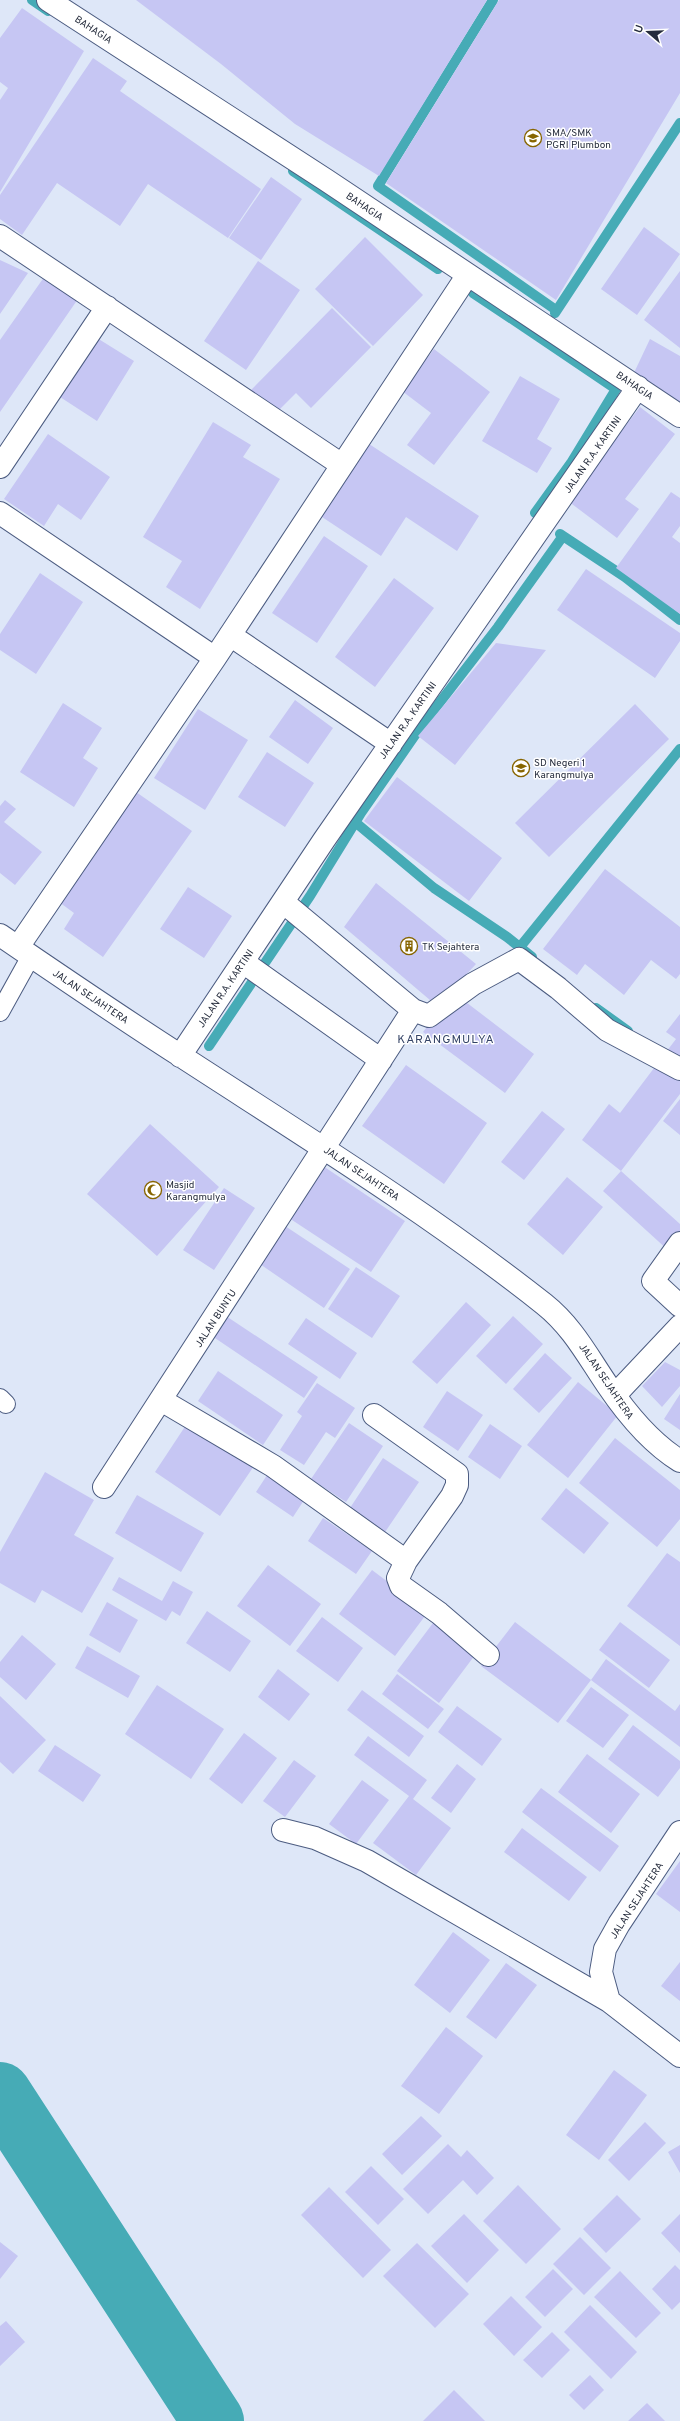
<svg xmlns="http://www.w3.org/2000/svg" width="680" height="2421" font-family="Overpass,sans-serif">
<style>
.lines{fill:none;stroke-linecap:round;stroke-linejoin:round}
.stream{stroke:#46abb6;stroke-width:10}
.river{stroke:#46abb6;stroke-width:62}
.building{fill:#c6c6f3}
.service-casing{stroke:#4c5c81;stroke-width:20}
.minor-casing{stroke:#4c5c81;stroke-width:24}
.service{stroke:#fff;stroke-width:18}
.minor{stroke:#fff;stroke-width:22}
.labels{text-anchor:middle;stroke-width:3;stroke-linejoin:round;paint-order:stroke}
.street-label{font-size:10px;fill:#252c3c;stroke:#fff}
.poi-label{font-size:10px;fill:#252c3c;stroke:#fff;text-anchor:start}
.quarter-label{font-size:12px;letter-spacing:1px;fill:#334265;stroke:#fff}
</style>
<rect width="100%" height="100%" fill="#dee7f8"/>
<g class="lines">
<path class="stream" d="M32,0L48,11
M493,0L378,186L556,310
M293,171L438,269
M473,293L539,337L541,335
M555,313L680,123
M535,513L571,463L616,389L539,337
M563,536L625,577L680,620
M355,822L434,888L507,937L532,957
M520,947L680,749
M596,1008L628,1031
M209,1046L310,896L361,813L420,728L498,627L563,536L560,534"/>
<path class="river" d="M0,2093L213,2421"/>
</g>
<path class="building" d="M136,0H487L379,176L295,124L221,64Z
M499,0H680V93L556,300L386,183Z
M22,8L84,51L0,192V100L8,88L0,82V38Z
M93,58L127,81L120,91L261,189L228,238L148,184L120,226L57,183L22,235L0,219V195Z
M271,177L302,199L261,260L229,238Z
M644,227L680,254L637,315L601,289Z
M365,237L423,295L373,346L315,289Z
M0,260L28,273L0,314Z
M258,261L300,290L246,370L204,341Z
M680,271V348L644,320Z
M47,273L80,296L0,412V340Z
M332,308L371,347L311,408L296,393L275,414L251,390Z
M97,338L134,361L97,421L60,397Z
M650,339L680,356V412L632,377Z
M434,349L490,392L434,465L407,445L431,413L402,391Z
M520,376L560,399L537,439L552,448L537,473L482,441Z
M640,407L675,434L625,499L639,509L617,538L568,501Z
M213,422L251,445L243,457L280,479L200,609L166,587L182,561L143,537Z
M48,434L110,477L81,520L58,504L44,526L4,499Z
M366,442L479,516L457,551L406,517L381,556L319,515Z
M671,492L680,498V526L672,537L680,543V614L616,568Z
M324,536L368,566L317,643L272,613Z
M586,569L680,633V641L655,678L557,610Z
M40,573L83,602L36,674L0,650V634Z
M394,578L434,608L375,687L335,657Z
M496,643L546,650L455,765L418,736Z
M295,700L333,728L308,764L269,737Z
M63,703L102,728L83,758L98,768L74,807L20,772Z
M635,704L669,739L549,857L515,823Z
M198,709L248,740L205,810L154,778Z
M267,752L314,783L285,827L238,797Z
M397,777L502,858L469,901L364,821Z
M136,792L192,831L103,957L64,929L74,913L59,902Z
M5,800L16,809L4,822L42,852L15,885L0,873V806Z
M605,869L680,927V974L676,979L651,960L624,995L585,964L577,975L543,949Z
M376,883L476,964L437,1006L344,927Z
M188,887L232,916L204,958L160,929Z
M454,993L534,1054L505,1093L423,1032Z
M680,1014V1094L621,1171L582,1140L609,1104L620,1113L676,1039L666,1032Z
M406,1065L487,1123L444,1184L362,1126Z
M680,1099V1135L663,1121Z
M542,1111L565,1129L524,1180L501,1162Z
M150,1124L219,1187L157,1256L87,1194Z
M323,1166L405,1221L371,1272L289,1218Z
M621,1171L680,1224V1239L669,1251L603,1191Z
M567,1177L603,1207L563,1255L527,1224Z
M224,1188L255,1208L214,1270L183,1250Z
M279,1222L350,1269L324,1308L254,1260Z
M356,1267L400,1296L372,1338L328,1309Z
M466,1302L491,1325L437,1384L412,1362Z
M223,1314L318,1377L304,1398L209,1334Z
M513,1316L543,1344L506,1384L476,1356Z
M306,1318L357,1353L340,1379L288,1344Z
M545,1353L572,1378L539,1413L513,1389Z
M665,1362L680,1370V1386L662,1407L642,1386Z
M218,1371L283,1415L263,1445L198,1401Z
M578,1382L618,1415L568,1478L527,1445Z
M317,1383L355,1408L335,1438L326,1432L304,1465L280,1450L302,1416L297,1412Z
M447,1391L483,1415L458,1451L423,1427Z
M680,1394V1430L664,1419Z
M190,1419L256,1463L220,1516L155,1472Z
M349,1423L383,1446L346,1502L311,1479Z
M490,1424L522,1446L500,1479L468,1457Z
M615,1438L680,1490V1519L657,1547L579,1483Z
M383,1458L419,1482L381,1538L346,1514Z
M271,1469L308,1494L293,1517L256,1492Z
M45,1472L94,1500L74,1535L114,1558L82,1613L42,1590L35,1603L0,1583V1552Z
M566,1488L609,1523L584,1554L541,1519Z
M137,1495L204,1533L181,1572L115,1533Z
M323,1518L372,1551L356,1574L308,1541Z
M667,1553L680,1562V1646L627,1606Z
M268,1565L321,1604L290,1646L237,1606Z
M372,1570L428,1612L395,1656L339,1614Z
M119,1577L162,1601L173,1581L193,1592L180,1616L172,1611L166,1621L112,1590Z
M107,1602L138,1620L120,1653L89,1635Z
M207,1611L251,1641L230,1672L186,1643Z
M322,1617L363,1648L338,1682L296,1651Z
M436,1619L478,1651L439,1703L397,1671Z
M515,1622L591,1680L558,1723L481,1666Z
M620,1622L670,1660L649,1688L599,1650Z
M22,1635L56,1664L26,1700L0,1677V1662Z
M87,1646L140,1676L128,1698L75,1668Z
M606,1659L675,1711L680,1704V1747L591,1680Z
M278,1669L310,1694L289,1721L258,1697Z
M397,1674L444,1709L428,1729L382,1694Z
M157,1685L224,1729L191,1779L125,1734Z
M591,1687L629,1715L603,1748L566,1721Z
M362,1690L424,1736L409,1757L347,1710Z
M0,1696L46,1740L13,1774L0,1762Z
M457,1706L502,1739L482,1766L438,1732Z
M633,1725L680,1761V1768L658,1797L608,1759Z
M244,1733L277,1758L242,1804L209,1779Z
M368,1736L427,1780L413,1799L451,1828L416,1875L373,1843L409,1796L354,1755Z
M55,1745L101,1775L83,1802L38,1771Z
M587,1754L640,1794L611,1833L558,1792Z
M294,1760L316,1776L285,1817L263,1801Z
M457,1764L476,1779L451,1813L431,1798Z
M362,1780L389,1800L356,1844L329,1824Z
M541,1788L619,1846L600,1872L522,1812Z
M522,1828L587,1877L569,1901L504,1852Z
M680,1861V1912L656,1894Z
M453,1932L490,1960L450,2013L414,1985Z
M680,1962V2001L661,1986Z
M506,1963L537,1985L496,2039L466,2017Z
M446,2027L483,2056L439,2114L401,2086Z
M614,2070L647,2095L599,2160L566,2135Z
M421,2116L442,2136L402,2175L382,2154Z
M645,2122L666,2143L629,2181L608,2160Z
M448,2144L461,2157L467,2150L494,2178L477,2195L463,2180L428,2214L403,2189Z
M680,2145V2173L668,2152Z
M371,2166L404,2199L378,2225L345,2192Z
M518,2185L561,2229L526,2264L483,2221Z
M329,2187L391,2250L363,2278L301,2215Z
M617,2195L641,2219L606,2253L583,2229Z
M464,2214L499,2250L467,2283L431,2246Z
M680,2214V2253L661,2233Z
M580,2237L611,2268L584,2295L553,2264Z
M0,2242L18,2256L0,2279Z
M417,2243L469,2294L435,2328L383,2276Z
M675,2265L680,2270V2302L672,2310L652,2289Z
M553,2269L573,2289L545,2317L525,2297Z
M620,2271L661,2313L636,2338L594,2297Z
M511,2296L542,2327L514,2356L483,2324Z
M590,2305L637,2352L611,2379L564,2332Z
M6,2321L25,2342L0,2366V2326Z
M552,2332L570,2350L542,2378L523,2360Z
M590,2375L604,2390L584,2410L569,2395Z
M454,2390L485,2421H423Z
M647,2403L665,2421H628Z"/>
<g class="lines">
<g class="service-casing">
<path id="service" d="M0,1012L31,956
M0,1398L6,1404"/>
</g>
<g class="minor-casing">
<path id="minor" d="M48,0L326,180L680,416
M0,236L342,465
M0,467L107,307
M0,513L215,658
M230,635L391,744
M0,935C60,976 120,1017 181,1056C304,1136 429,1213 544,1304C573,1327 588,1357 608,1386C627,1414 651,1443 680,1461
M18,947L215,658L467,276
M243,962L381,1060
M413,1010L429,1016L473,984L519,959L558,988L607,1030L680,1069
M180,1056L324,840L638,387
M680,1243L653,1281L680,1306
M615,1395L680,1326
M161,1400L273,1466L406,1561L398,1578L401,1586L439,1613L488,1655
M374,1415L457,1474V1485L452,1496L406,1561
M104,1487L413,1010L283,902
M283,1830L315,1838L367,1861L609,2001
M680,1832L619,1924L605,1949L601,1972L609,2001L680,2056"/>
</g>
<use href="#service" class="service"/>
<use href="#minor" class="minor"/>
</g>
<defs>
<g id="school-ring" transform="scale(0.9)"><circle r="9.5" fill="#fff" stroke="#876500" stroke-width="1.5"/><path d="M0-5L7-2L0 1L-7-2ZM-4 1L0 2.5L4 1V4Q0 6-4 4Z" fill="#876500"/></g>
<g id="building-ring" transform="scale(0.9)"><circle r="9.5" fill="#fff" stroke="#876500" stroke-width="1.5"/><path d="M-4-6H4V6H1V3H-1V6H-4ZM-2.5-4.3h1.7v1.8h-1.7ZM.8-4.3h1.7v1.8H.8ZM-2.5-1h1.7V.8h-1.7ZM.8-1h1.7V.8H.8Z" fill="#876500"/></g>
<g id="mosque-ring" transform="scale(0.9)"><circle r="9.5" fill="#fff" stroke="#876500" stroke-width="1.5"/><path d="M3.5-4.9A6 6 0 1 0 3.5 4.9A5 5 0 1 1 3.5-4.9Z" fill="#876500"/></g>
</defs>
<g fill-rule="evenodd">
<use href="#school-ring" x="533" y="138"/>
<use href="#school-ring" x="521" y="768"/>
<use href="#building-ring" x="409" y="946"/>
<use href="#mosque-ring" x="153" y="1190"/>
</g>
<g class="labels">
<g class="street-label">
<text transform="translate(94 29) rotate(33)" y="4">BAHAGIA</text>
<text transform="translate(365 206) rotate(34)" y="4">BAHAGIA</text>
<text transform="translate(635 385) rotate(34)" y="4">BAHAGIA</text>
<text transform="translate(592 454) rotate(-55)" y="4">JALAN R.A. KARTINI</text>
<text transform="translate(407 720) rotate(-55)" y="4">JALAN R.A. KARTINI</text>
<text transform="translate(225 988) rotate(-56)" y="4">JALAN R.A. KARTINI</text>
<text transform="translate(91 996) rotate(34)" y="4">JALAN SEJAHTERA</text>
<text transform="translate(362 1173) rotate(34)" y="4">JALAN SEJAHTERA</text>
<text transform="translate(215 1318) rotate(-57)" y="4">JALAN BUNTU</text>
<text transform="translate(607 1381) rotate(56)" y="4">JALAN SEJAHTERA</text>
<text transform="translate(636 1900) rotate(-57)" y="4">JALAN SEJAHTERA</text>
</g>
<g class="poi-label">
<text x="546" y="136">SMA/SMK<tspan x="546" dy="12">PGRI Plumbon</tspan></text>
<text x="534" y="766">SD Negeri 1<tspan x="534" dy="12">Karangmulya</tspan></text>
<text x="422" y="950">TK Sejahtera</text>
<text x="166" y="1188">Masjid<tspan x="166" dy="12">Karangmulya</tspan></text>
</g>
<g class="quarter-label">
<text x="446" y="1043">KARANGMULYA</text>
</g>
</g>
<g transform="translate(648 32) rotate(289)" stroke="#ffffff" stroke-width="3" paint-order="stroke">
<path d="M0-3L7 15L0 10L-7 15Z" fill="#252c3c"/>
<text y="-6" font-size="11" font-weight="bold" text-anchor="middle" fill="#252c3c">U</text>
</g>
</svg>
